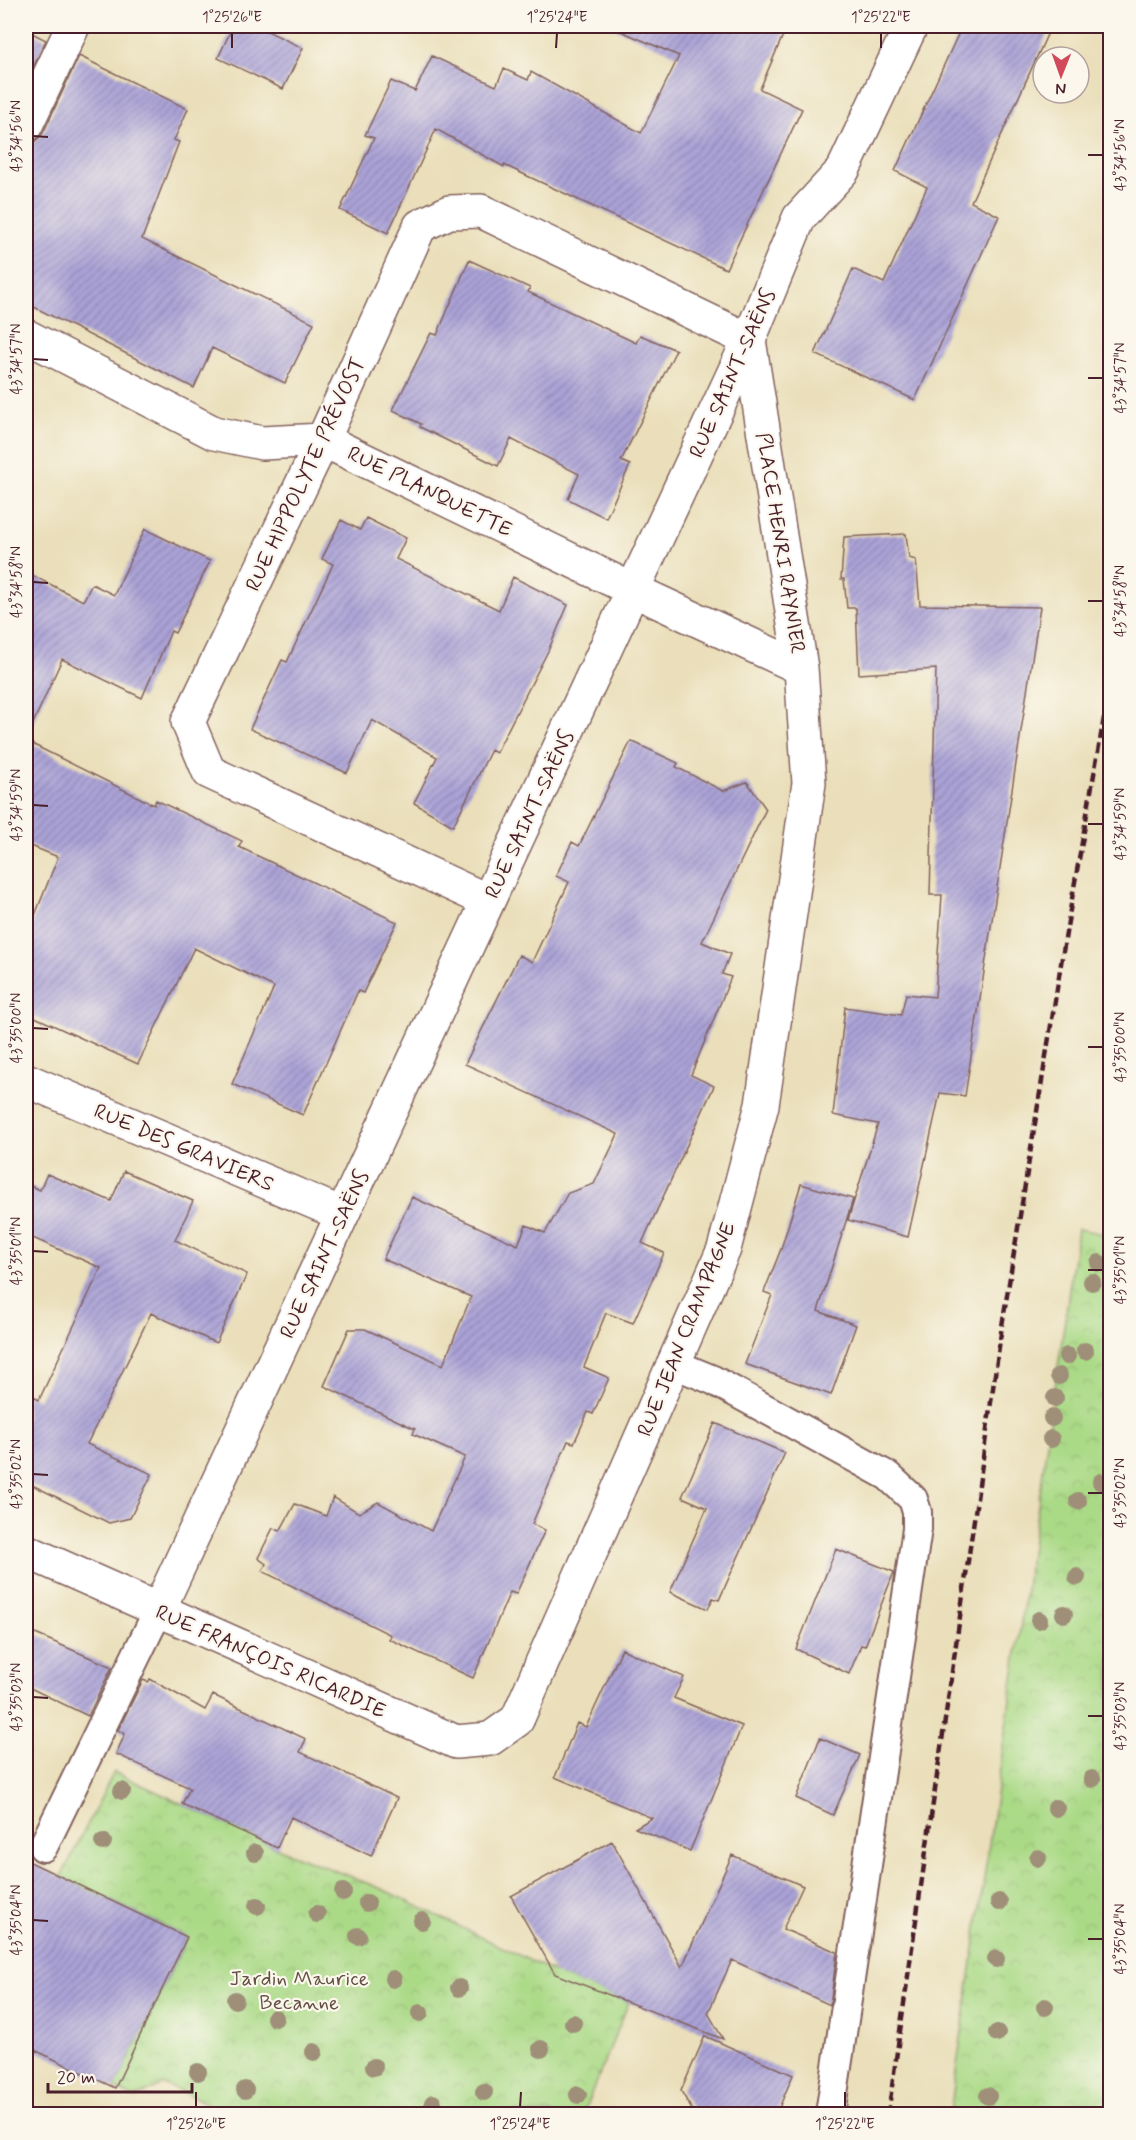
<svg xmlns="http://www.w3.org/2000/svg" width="1136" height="2140" font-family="Mynerve,sans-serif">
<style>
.park{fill:url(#park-crowns);stroke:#7a7c59;stroke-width:1.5}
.building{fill:url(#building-hatch)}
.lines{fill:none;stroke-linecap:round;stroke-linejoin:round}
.lane-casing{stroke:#82625d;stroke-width:32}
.street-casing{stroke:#82625d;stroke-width:36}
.lane{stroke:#fff;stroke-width:28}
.street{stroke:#fff;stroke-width:33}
.rail{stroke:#4a1f2b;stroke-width:4.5;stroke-dasharray:9 4.5;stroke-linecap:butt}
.tree{fill:#9f8f78}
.ticks{fill:none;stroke:#4a1f2b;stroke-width:2}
.labels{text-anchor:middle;stroke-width:4.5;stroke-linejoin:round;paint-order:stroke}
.street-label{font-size:21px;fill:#4a1f2b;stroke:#fbf7ec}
.park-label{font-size:21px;fill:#624e42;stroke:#fbf7ec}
.neatline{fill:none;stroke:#4a1f2b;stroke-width:2}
.ticks-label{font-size:15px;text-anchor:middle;fill:#4a1f2b}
</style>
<defs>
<pattern id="park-crowns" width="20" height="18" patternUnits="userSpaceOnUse" patternTransform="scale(1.5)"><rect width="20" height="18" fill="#abda87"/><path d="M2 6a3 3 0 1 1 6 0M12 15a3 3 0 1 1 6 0" fill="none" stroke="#95bb75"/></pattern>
<pattern id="building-hatch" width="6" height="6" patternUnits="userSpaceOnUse" patternTransform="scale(1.5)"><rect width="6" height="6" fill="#aba3d7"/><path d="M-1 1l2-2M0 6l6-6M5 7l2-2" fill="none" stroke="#8d84af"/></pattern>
</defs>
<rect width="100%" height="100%" fill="#fbf7ec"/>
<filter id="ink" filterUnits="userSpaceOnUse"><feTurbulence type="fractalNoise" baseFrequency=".0167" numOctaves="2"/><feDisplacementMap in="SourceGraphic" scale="12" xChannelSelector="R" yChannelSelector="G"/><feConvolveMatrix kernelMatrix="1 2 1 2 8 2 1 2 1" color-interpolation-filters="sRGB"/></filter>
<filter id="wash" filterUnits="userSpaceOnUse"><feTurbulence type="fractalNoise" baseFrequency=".008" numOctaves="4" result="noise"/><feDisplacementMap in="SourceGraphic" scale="24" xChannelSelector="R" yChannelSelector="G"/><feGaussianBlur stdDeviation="1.35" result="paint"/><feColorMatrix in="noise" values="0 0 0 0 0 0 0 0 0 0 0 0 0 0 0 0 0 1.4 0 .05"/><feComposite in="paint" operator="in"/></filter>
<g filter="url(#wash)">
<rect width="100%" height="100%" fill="#eadfba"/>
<path class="park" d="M1078,1229L1110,1235V2114H950Z
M114,1772L277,1848L382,1889L566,1978L629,2002L583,2114H219C205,2099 182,2092 163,2084L136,2098L115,2088L187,1937L61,1877Z"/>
<g id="blocks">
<path class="building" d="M233,26H257L303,48L283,89L218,58Z
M609,26H787L760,89L802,109L726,269L504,165V167L436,129L388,233L340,210L374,138L365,135L391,81L415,91L432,56L496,86L504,69L528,80L531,72L641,133L679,56Z
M962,26H1051L971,202L999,216L915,400L815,354L853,269L884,283L927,187L895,171Z
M26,30L46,40L26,82Z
M79,56L188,109L174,140L179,142L142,239L314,323L285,383L212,348L194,388L26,303V143L36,141L43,133Z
M469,260L530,288L528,292L636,343L640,335L676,350L621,461L630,465L606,518L568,499L579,474L511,439L498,466L420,427L421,424L393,410L431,333L437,335Z
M366,518L406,538L396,559L499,610L513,577L568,605L548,651L496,753L491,750L453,826L414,803L437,757L372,720L347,773L250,729L282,660L287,662L333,564L322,559L341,520L360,530Z
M145,529L210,561L175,633L171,631L142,698L62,659L26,739V572L83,601L92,584L114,595Z
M906,534L909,558L916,560L920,605L1040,607L965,1096L940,1093L908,1237L848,1220L878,1124L833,1115L845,1007L901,1015L906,994L935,997L942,895H930L936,669L859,674L856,608H847L844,579H841L844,537Z
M26,741L154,805L156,800L242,841L239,847L397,922L363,993L358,991L303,1115L232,1084L274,987L194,948L138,1064L26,1013V938L58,857L26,844Z
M631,741L678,763L676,767L723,791L747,782L766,809L702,942L730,954L722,974L731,977L691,1075L714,1086L642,1243L664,1253L633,1323L606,1313L584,1367L609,1378L593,1414L588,1412L574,1443L568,1441L532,1524L545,1530L516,1594L510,1592L473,1678L389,1639L391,1635L262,1571L266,1564L258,1558L273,1528L280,1531L295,1504L326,1516L333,1497L359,1513L378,1502L431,1531L465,1457L413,1434L415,1429L324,1386L349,1329H365L443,1365L471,1297L383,1259L412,1197L518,1245L526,1225L545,1233L568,1193L594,1184L618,1134L465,1064L519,955L532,962L569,882L556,876L572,842L579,846Z
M124,1171L193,1201L175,1240L247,1274L216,1343L151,1313L87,1444L152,1474L130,1518L109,1523L26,1482V1393L39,1400L101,1268L26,1235V1184L40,1190L47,1174L111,1201Z
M801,1184L853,1199L818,1311L856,1325L831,1395L745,1364L772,1295L764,1292L781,1249Z
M715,1423L785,1453L719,1600L713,1598L708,1609L670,1592L707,1508L682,1497Z
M836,1549L894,1572L865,1646L861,1645L849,1674L796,1649Z
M26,1630L112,1667L88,1716L26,1686Z
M622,1649L684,1677L674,1698L742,1726L690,1851L635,1828L652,1818L555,1777L577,1723L586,1727Z
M150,1679L205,1710L213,1695L306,1739L300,1752L397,1798L371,1856L291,1817L277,1848L182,1804L190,1788L116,1754L125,1734L118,1730L143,1680L148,1682Z
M820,1738L860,1755L833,1815L796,1798Z
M612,1841L682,1967L732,1855L803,1886L783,1929L837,1952L830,2005L732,1960L708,2013L723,2039L555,1974L511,1896Z
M26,1860L187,1937L115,2088L26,2046Z
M705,2036L793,2075L776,2115H695L681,2091Z"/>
</g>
</g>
<g filter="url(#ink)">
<use href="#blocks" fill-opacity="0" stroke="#82625d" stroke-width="1.5"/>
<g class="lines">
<g class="lane-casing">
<path id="lane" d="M674,1364L713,1380L888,1476L913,1499L917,1512V1529L830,2114
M43,1847L158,1611"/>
</g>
<g class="street-casing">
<path id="street" d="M26,125L73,26
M26,336L214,433L262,443L323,440L633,590L801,668
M488,901L209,772L188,722L323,440L420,226L449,212L481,211L749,340
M26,1080L342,1214
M26,1551L456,1742L490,1739L517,1720L724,1249L762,1105L809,783L801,668L749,340
M158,1611L749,340L799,218L843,170L911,26"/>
</g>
<use href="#lane" class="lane"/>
<use href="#street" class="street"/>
<path class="rail" d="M888,2114L1002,1326L1067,927L1110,684"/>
</g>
<g class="tree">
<circle cx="1099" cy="1263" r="9"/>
<circle cx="1092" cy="1282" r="9"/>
<circle cx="1085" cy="1351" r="9"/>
<circle cx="1067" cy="1356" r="9"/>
<circle cx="1059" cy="1376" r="9"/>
<circle cx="1055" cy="1398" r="9"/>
<circle cx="1052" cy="1418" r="9"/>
<circle cx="1051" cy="1439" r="9"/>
<circle cx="1101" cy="1482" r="9"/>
<circle cx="1078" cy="1501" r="9"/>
<circle cx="1077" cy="1577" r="9"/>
<circle cx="1064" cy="1614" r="9"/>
<circle cx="1039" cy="1620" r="9"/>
<circle cx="1092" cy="1779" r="9"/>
<circle cx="122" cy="1791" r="9"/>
<circle cx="1056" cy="1808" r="9"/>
<circle cx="103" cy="1842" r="9"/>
<circle cx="255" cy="1853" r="9"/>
<circle cx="1038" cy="1858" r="9"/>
<circle cx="343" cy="1892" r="9"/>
<circle cx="999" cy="1902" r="9"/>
<circle cx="367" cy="1903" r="9"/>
<circle cx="257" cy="1906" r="9"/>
<circle cx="317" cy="1914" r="9"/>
<circle cx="422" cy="1921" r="9"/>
<circle cx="358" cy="1936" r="9"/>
<circle cx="996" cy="1959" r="9"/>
<circle cx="393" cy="1979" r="9"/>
<circle cx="459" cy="1988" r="9"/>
<circle cx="235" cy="2000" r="9"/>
<circle cx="1045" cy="2007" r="9"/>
<circle cx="420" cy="2013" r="9"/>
<circle cx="275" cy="2018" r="9"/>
<circle cx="573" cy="2023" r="9"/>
<circle cx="997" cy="2033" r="9"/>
<circle cx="541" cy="2049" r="9"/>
<circle cx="314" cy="2052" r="9"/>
<circle cx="374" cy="2067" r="9"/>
<circle cx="198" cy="2072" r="9"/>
<circle cx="245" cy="2090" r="9"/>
<circle cx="484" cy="2092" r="9"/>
<circle cx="578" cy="2095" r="9"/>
<circle cx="988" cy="2096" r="9"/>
<circle cx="433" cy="2103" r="9"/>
</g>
</g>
<path class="ticks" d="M232,48V33M556,48L557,33M881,48V33M33,136L48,137M1088,155H1103M33,359L48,360M1088,378H1103M33,582L48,583M1088,601H1103M33,805L48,806M1088,824H1103M33,1028L48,1029M1088,1047H1103M33,1251L48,1252M1088,1270H1103M33,1474L48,1475M1088,1493H1103M33,1697L48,1698M1088,1716H1103M33,1920L48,1921M1088,1939H1103M196,2107V2092M520,2107L521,2092M845,2107V2092"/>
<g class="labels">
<g class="street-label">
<text transform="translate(732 373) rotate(-66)" y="7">RUE SAINT-SAËNS</text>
<text transform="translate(305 474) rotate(-65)" y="7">RUE HIPPOLYTE PRÉVOST</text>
<text transform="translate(430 491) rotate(26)" y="7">RUE PLANQUETTE</text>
<text transform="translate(781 543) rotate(81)" y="7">PLACE HENRI RAYNIER</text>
<text transform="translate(529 814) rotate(-65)" y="7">RUE SAINT-SAËNS</text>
<text transform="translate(184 1147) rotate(23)" y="7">RUE DES GRAVIERS</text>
<text transform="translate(324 1254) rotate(-65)" y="7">RUE SAINT-SAËNS</text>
<text transform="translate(686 1329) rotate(-68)" y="7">RUE JEAN CRAMPAGNE</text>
<text transform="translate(271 1661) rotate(24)" y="7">RUE FRANÇOIS RICARDIE</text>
</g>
<g class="park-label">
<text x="299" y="1985">Jardin Maurice<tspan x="299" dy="24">Becanne</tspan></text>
</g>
</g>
<rect width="1136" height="2140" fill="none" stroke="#fbf7ec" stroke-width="66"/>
<g transform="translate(1061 75) rotate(181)"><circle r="28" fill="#fbf7ec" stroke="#b4a19f" stroke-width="1.5"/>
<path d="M0-4.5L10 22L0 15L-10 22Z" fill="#d1495b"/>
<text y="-9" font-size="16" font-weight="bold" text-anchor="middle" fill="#4a1f2b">N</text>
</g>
<path d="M48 2083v9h144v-9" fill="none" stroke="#4a1f2b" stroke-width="3"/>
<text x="57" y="2083" font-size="18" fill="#4a1f2b" stroke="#fbf7ec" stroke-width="4.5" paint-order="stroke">20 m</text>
<rect x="33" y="33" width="1070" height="2074" class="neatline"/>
<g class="ticks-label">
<text x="232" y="22">1°25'26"E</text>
<text x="557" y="22">1°25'24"E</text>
<text x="881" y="22">1°25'22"E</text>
<text transform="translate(16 136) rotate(-90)" y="5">43°34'56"N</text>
<text transform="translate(1120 155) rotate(-90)" y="5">43°34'56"N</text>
<text transform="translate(16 359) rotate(-90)" y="5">43°34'57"N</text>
<text transform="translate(1120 378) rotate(-90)" y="5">43°34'57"N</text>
<text transform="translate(16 582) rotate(-90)" y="5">43°34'58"N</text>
<text transform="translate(1120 601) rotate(-90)" y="5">43°34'58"N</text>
<text transform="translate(16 805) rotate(-90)" y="5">43°34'59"N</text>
<text transform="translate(1120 824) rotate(-90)" y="5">43°34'59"N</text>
<text transform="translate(16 1028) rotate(-90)" y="5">43°35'00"N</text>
<text transform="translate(1120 1047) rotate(-90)" y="5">43°35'00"N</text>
<text transform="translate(16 1251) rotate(-90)" y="5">43°35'01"N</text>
<text transform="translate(1120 1270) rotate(-90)" y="5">43°35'01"N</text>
<text transform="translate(16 1474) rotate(-90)" y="5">43°35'02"N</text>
<text transform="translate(1120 1493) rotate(-90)" y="5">43°35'02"N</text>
<text transform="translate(16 1697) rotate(-90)" y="5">43°35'03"N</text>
<text transform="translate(1120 1716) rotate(-90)" y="5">43°35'03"N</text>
<text transform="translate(16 1920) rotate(-90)" y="5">43°35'04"N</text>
<text transform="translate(1120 1939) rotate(-90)" y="5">43°35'04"N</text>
<text x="196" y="2129">1°25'26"E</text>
<text x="520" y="2129">1°25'24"E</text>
<text x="845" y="2129">1°25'22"E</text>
</g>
</svg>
